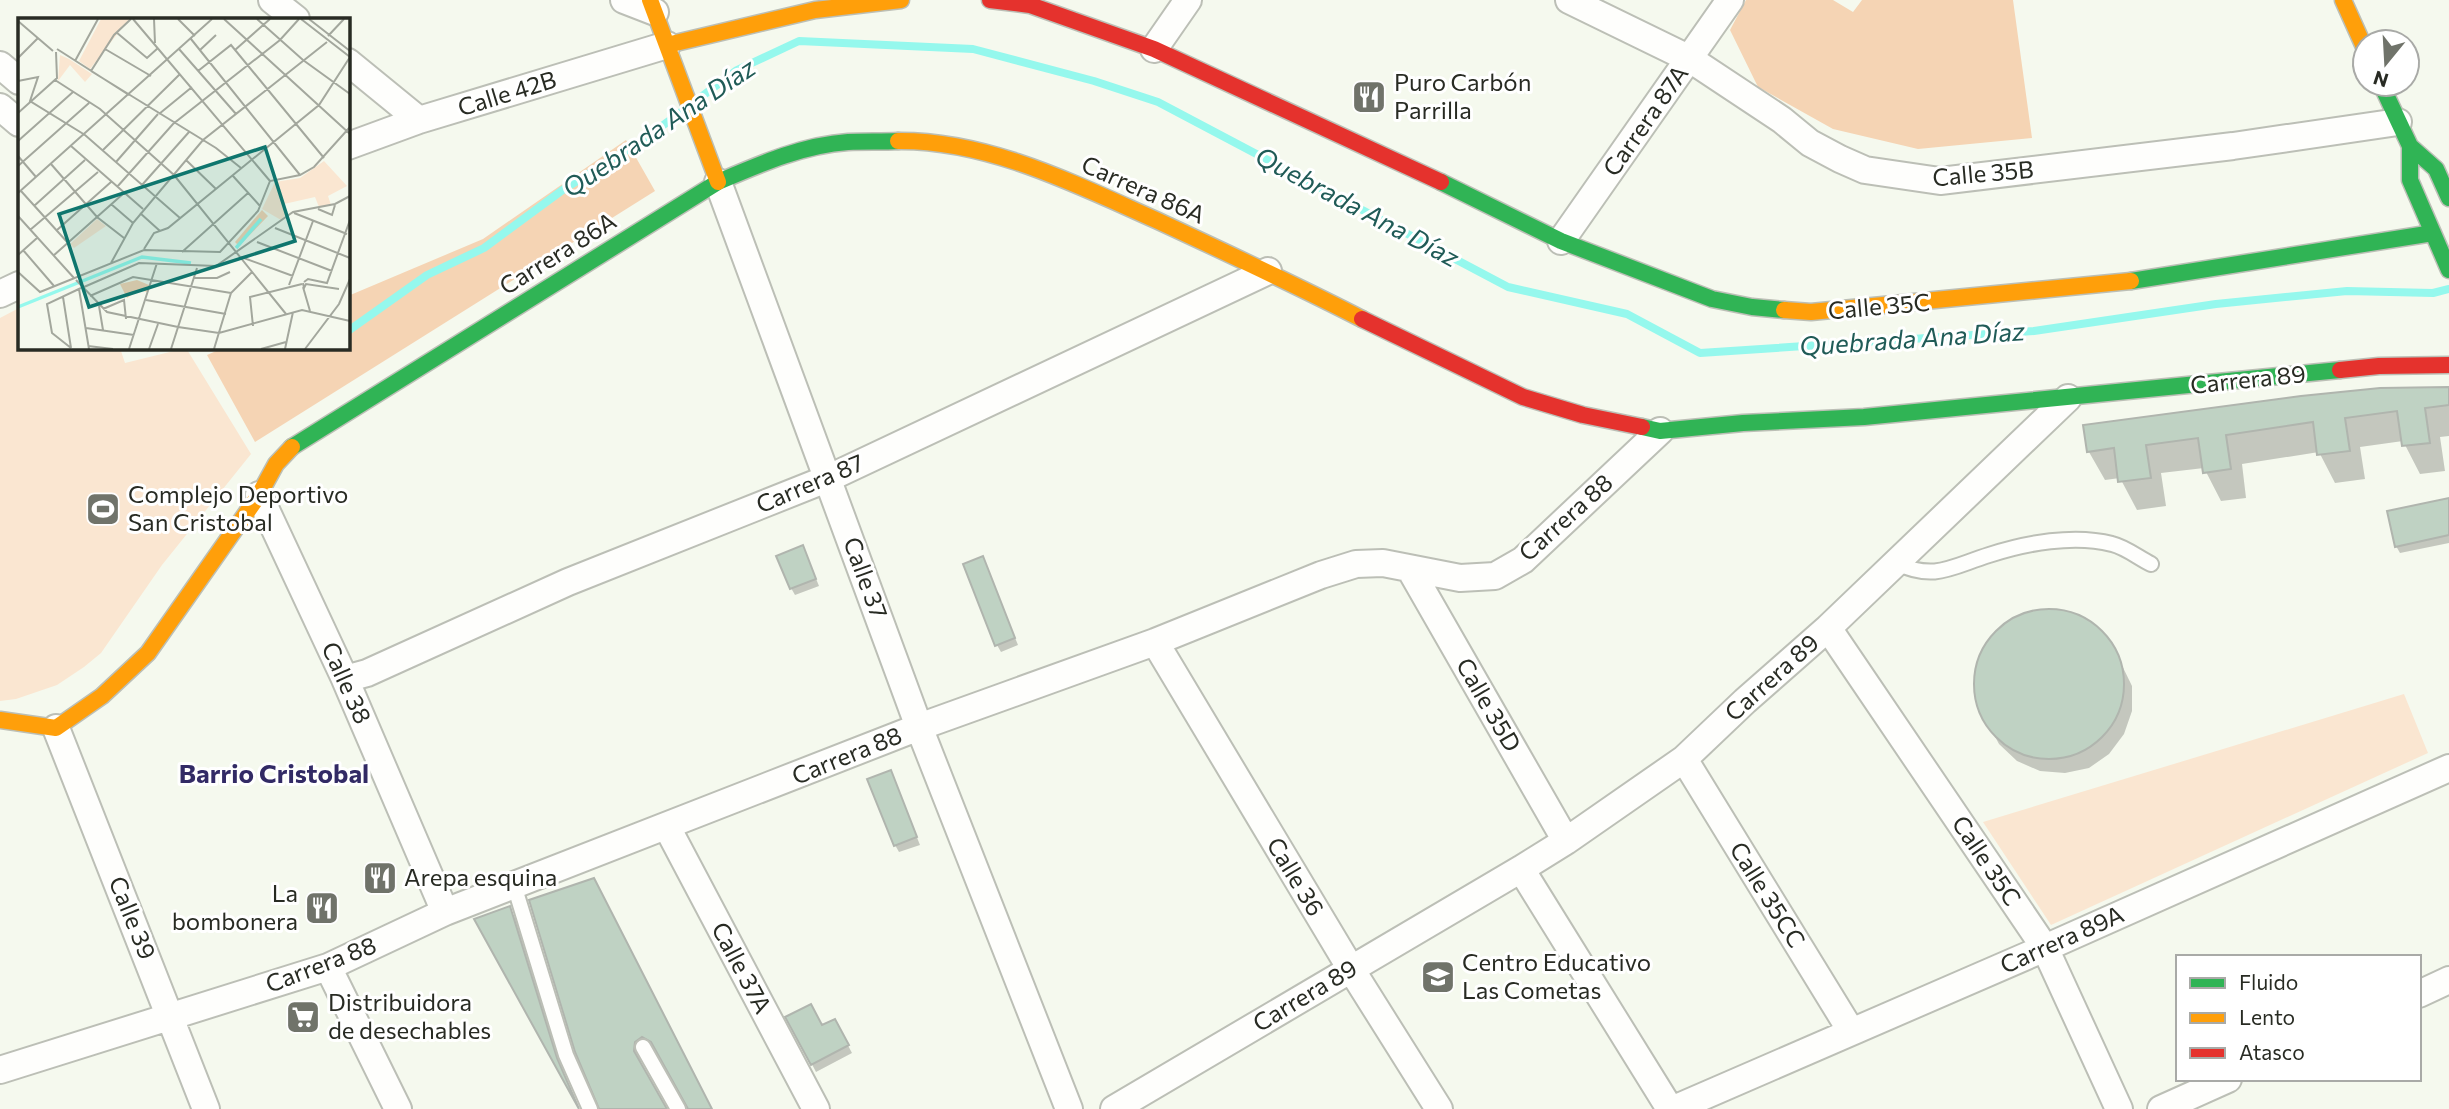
<svg xmlns="http://www.w3.org/2000/svg" width="2449" height="1109" font-family="Commissioner,sans-serif">
<style>
.green{fill:#fae6d1}
.forest{fill:#f5d4b4}
.shadow{fill:#0003}
.lines{fill:none;stroke-linecap:round;stroke-linejoin:round}
.stream{stroke:#95f8ed;stroke-width:8}
.building{fill:#bfd2c3;stroke:#b0b5ae;stroke-width:2}
.lane-casing{stroke:#bcbfb6;stroke-width:18}
.street-casing{stroke:#bcbfb6;stroke-width:30}
.fast-casing{stroke:#bcbfb6;stroke-width:19}
.slow-casing{stroke:#bcbfb6;stroke-width:19}
.jam-casing{stroke:#bcbfb6;stroke-width:19}
.lane{stroke:#fefefc;stroke-width:14}
.street{stroke:#fefefc;stroke-width:26}
.fast{stroke:#30b455;stroke-width:16}
.slow{stroke:#ff9f0a;stroke-width:16}
.jam{stroke:#e5322d;stroke-width:16}
.labels{text-anchor:middle;stroke-width:6;stroke-linejoin:round;paint-order:stroke}
.poi-label{font-size:24px;fill:#282b23;stroke:#fff;text-anchor:start}
.street-label{font-size:24px;fill:#282b23;stroke:#fff}
.water-label{font-size:26px;font-style:italic;fill:#205b57;stroke:#fff}
.neighbourhood-label{font-size:26px;font-weight:bold;fill:#322a65;stroke:#fff}
.inset-river{fill:none;stroke:#95f8ed;stroke-width:3.5}
.inset-road{fill:none;stroke:#a3a79d;stroke-width:2}
.view{fill:#0f766e;fill-opacity:0.15;stroke:#0f766e;stroke-width:3.5}
.inset-edge{fill:none;stroke:#282b23;stroke-width:3.5}
</style>
<rect width="100%" height="100%" fill="#f5f9ee"/>
<path class="green" d="M19,308V348H120L125,363L186,348L251,454L162,565L101,653L84,667L57,685L16,699L0,701V318Z
M2404,694L2428,753L2051,925L1983,822Z"/>
<path class="forest" d="M1746,0H1833L1853,12L1862,0H2013L2032,138L1918,149L1833,129L1758,87L1730,30Z
M626,140L655,191L255,442L207,355L223,348H348V296L483,239Z"/>
<path class="shadow" d="M2449,388V436L2440,437L2445,471L2420,474L2403,441L2360,447L2365,479L2335,483L2319,452L2242,464L2246,498L2221,501L2204,468L2161,473L2166,506L2137,510L2120,478L2105,480L2089,452Z
M2449,500V543L2400,553L2396,546Z
M806,554L819,586L795,595L791,588Z
M986,566L1018,645L1001,652L997,645Z
M2053,610L2076,615L2097,627L2113,647L2132,686V711L2124,734L2109,754L2089,768L2065,773L2040,771L2017,761L1999,744L1979,707L1975,683L1979,660L1990,639L2007,623L2029,612Z
M894,780L920,845L899,852L895,845Z
M531,901L711,1109H688L662,1057L653,1052L646,1054L641,1062L642,1069L665,1109H600Z
M510,909L518,923L565,1076L578,1105L476,920Z
M788,1018L821,1028L835,1021L852,1053L816,1072Z"/>
<g class="lines">
<path class="stream" d="M697,100L737,70L799,41L973,49L1094,81L1158,102L1508,287L1627,314L1700,353L2034,331L2216,304L2347,291L2433,293L2449,289
M348,331L427,275L484,248L564,189L643,140L681,112"/>
</g>
<path class="building" d="M2449,387V405L2425,408L2430,443L2402,446L2397,411L2345,418L2350,451L2317,455L2313,422L2226,435L2231,469L2203,473L2198,438L2146,445L2151,478L2118,482L2114,448L2087,452L2083,425L2301,396L2380,388Z
M2449,498V535L2395,547L2387,511Z
M803,545L816,579L790,589L776,556Z
M983,556L1015,638L995,646L963,564Z
M1974 684a75 75 0 1 1 150 0a75 75 0 1 1-150 0Z
M891,770L917,837L894,846L867,779Z
M594,878L712,1109H688L651,1042L642,1037L635,1042L634,1051L667,1109H599L575,1052L529,900Z
M510,906L557,1058L579,1109L474,919Z
M811,1004L822,1025L835,1019L849,1045L811,1065L785,1017Z"/>
<g class="lines">
<g class="lane-casing">
<path id="lane" d="M1896,563C1935,581 1951,567 1989,555C2026,543 2074,534 2112,544C2125,547 2139,558 2151,564
M514,885L566,1055L590,1109
M643,1047L678,1109"/>
</g>
<g class="street-casing">
<path id="street" d="M272,0L296,19
M624,0L655,12
M1569,0L1690,59L1782,120L1810,143L1840,159L1865,170L1940,181L2233,146L2398,122
M1154,49L1188,0
M348,62L419,120
M0,65L19,81
M0,107L19,123
M348,146L419,120L667,45
M718,182L919,727L1069,1109
M1561,241L1730,0
M0,294L19,285
M259,495L345,679L445,912
M1410,569L1566,841
M1828,628L2045,948L2119,1109
M1155,642L1351,969L1439,1109
M345,679L367,673L568,582L829,478L1268,271
M56,728L206,1109
M1684,759L1851,1031
M667,827L816,1109
M1521,869L1670,1109
M328,967L398,1109
M2419,994L2449,980
M0,1070L328,967L445,912L919,727L1155,642L1321,575L1356,564L1383,563L1460,578L1495,576L1523,560L1660,431
M1114,1109L1521,869L1566,841L1684,759L1745,701L1828,628L2068,398
M1674,1109L2045,948L2449,768
M2161,1109L2228,1079"/>
</g>
<g class="fast-casing">
<path id="fast" d="M2381,84L2410,146L2436,169L2449,198
M2410,146V180L2449,270
M1441,182L1561,241L1712,299L1752,307L1784,310
M2131,281L2433,233
M1642,427L1660,431L1743,423L1864,417L2340,370
M292,447L718,182C760,164 803,145 848,142C865,141 882,142 898,141"/>
</g>
<g class="slow-casing">
<path id="slow" d="M650,0L718,182
M2343,0L2365,49
M667,45L815,10L901,0
M898,141C988,140 1075,184 1156,220C1225,252 1294,284 1362,319
M1784,310L1811,312L2131,281
M0,720L56,728L102,696L148,653L259,495L276,464L292,447"/>
</g>
<g class="jam-casing">
<path id="jam" d="M990,0L1030,5L1154,49L1441,182
M1362,319L1523,397L1583,415L1642,427
M2340,370L2379,366L2449,365"/>
</g>
<use href="#lane" class="lane"/>
<use href="#street" class="street"/>
<use href="#fast" class="fast"/>
<use href="#slow" class="slow"/>
<use href="#jam" class="jam"/>
</g>
<defs>
<g id="restaurant-square" transform="scale(1.75)"><rect x="-9" y="-9" width="18" height="18" rx="4" fill="#70736a" stroke="#fff"/><path d="M-5-6h1v4h1v-4h1v4h1v-4h1v5L-1.5 .5V6h-2V.5L-5-1ZM5-6V6H3V1.5H1.5Q1.5-4 5-6Z" fill="#fff"/></g>
<g id="stadium-square" transform="scale(1.75)"><rect x="-9" y="-9" width="18" height="18" rx="4" fill="#70736a" stroke="#fff"/><path d="M0-5a6.5 5 0 1 0 0 10a6.5 5 0 1 0 0-10ZM-3.5-1.8h7v3.6h-7Z" fill="#fff"/></g>
<g id="school-square" transform="scale(1.75)"><rect x="-9" y="-9" width="18" height="18" rx="4" fill="#70736a" stroke="#fff"/><path d="M0-5L7-2L0 1L-7-2ZM-4 1L0 2.5L4 1V4Q0 6-4 4Z" fill="#fff"/></g>
<g id="supermarket-square" transform="scale(1.75)"><rect x="-9" y="-9" width="18" height="18" rx="4" fill="#70736a" stroke="#fff"/><path d="M-6-5.5h2.5l.6 2H6L4.5 2H-2.5L-4.4-4H-6ZM-1.5 3.2a1.3 1.3 0 1 0 .1 0ZM3 3.2a1.3 1.3 0 1 0 .1 0Z" fill="#fff"/></g>
</defs>
<g fill-rule="evenodd">
<use href="#restaurant-square" x="1369" y="97"/>
<use href="#stadium-square" x="103" y="509"/>
<use href="#restaurant-square" x="380" y="878"/>
<use href="#restaurant-square" x="322" y="908"/>
<use href="#school-square" x="1438" y="977"/>
<use href="#supermarket-square" x="303" y="1017"/>
</g>
<g class="labels">
<g class="poi-label">
<text x="1394" y="91">Puro Carbón<tspan x="1394" dy="28">Parrilla</tspan></text>
<text x="128" y="503">Complejo Deportivo<tspan x="128" dy="28">San Cristobal</tspan></text>
<text x="404" y="886">Arepa esquina</text>
<text x="298" y="902" text-anchor="end">La<tspan x="298" dy="28">bombonera</tspan></text>
<text x="1462" y="971">Centro Educativo<tspan x="1462" dy="28">Las Cometas</tspan></text>
<text x="328" y="1011">Distribuidora<tspan x="328" dy="28">de desechables</tspan></text>
</g>
<g class="street-label">
<text transform="translate(507 94) rotate(-17)" y="8">Calle 42B</text>
<text transform="translate(1646 121) rotate(-55)" y="8">Carrera 87A</text>
<text transform="translate(1983 174) rotate(-5)" y="8">Calle 35B</text>
<text transform="translate(1143 190) rotate(24)" y="8">Carrera 86A</text>
<text transform="translate(558 254) rotate(-32)" y="8">Carrera 86A</text>
<text transform="translate(1879 307) rotate(-5)" y="8">Calle 35C</text>
<text transform="translate(2248 380) rotate(-6)" y="8">Carrera 89</text>
<text transform="translate(810 484) rotate(-23)" y="8">Carrera 87</text>
<text transform="translate(1566 518) rotate(-42)" y="8">Carrera 88</text>
<text transform="translate(865 578) rotate(70)" y="8">Calle 37</text>
<text transform="translate(1772 678) rotate(-42)" y="8">Carrera 89</text>
<text transform="translate(346 683) rotate(66)" y="8">Calle 38</text>
<text transform="translate(1488 705) rotate(60)" y="8">Calle 35D</text>
<text transform="translate(847 756) rotate(-22)" y="8">Carrera 88</text>
<text transform="translate(1986 861) rotate(56)" y="8">Calle 35C</text>
<text transform="translate(1295 877) rotate(59)" y="8">Calle 36</text>
<text transform="translate(1767 895) rotate(58)" y="8">Calle 35CC</text>
<text transform="translate(132 918) rotate(68)" y="8">Calle 39</text>
<text transform="translate(2062 940) rotate(-24)" y="8">Carrera 89A</text>
<text transform="translate(321 965) rotate(-21)" y="8">Carrera 88</text>
<text transform="translate(741 968) rotate(62)" y="8">Calle 37A</text>
<text transform="translate(1305 996) rotate(-31)" y="8">Carrera 89</text>
</g>
<g class="water-label">
<text transform="translate(659 128) rotate(-34)" y="9">Quebrada Ana Díaz</text>
<text transform="translate(1357 207) rotate(28)" y="9">Quebrada Ana Díaz</text>
<text transform="translate(1912 339) rotate(-4)" y="9">Quebrada Ana Díaz</text>
</g>
<g class="neighbourhood-label">
<text x="274" y="783">Barrio Cristobal</text>
</g>
</g>
<g transform="translate(18 18)">
<rect width="332" height="332" fill="#f5f9ee"/>
<path d="M83,1H111L72,51L61,43ZM42,37L51,41L74,56L67,64L52,47L40,63ZM306,143L329,168L310,178L313,187L301,189L297,179L266,186L269,195L263,202L244,191L257,164L282,160ZM79,201L88,208L56,230L52,226Z" fill="#fae6d1"/>
<path d="M244,192L250,198L221,228L217,224ZM119,262L131,267L129,274L121,272L109,280L102,266Z" fill="#f5d4b4"/>
<path class="inset-river" d="M218,230L243,201M0,289L124,239L173,245"/>
<path class="inset-road" d="M115,1L252,163M136,1L137,25M160,1L177,18M206,1L332,116M239,1L285,42L332,76M283,1L332,39M291,1L332,33M0,3L35,33M98,14L129,40L140,30M310,18L326,1M173,21L282,157M39,31L111,77M87,31L133,58M161,31L218,96M182,32L198,17M217,32L252,1M0,40L20,20M57,43L80,1M73,53L198,130L223,150M73,53L96,17L113,1M180,53L213,27L306,140M37,62L82,91L156,157L268,296M0,63L20,59L12,83L67,117L162,200M0,95L39,60L38,34M141,96L174,69M0,123L55,74M53,128L125,191M85,132L162,56M0,138L18,159M168,142L198,171M98,144L140,96M33,146L79,199L106,220M0,148L71,85M215,158L242,188M124,167L171,114M99,169L155,106L262,22L281,1M3,173L50,225M0,175L194,1M93,186L115,205M16,188L67,142M300,191L314,197L317,187M122,195L142,213M276,195L329,216M0,198L56,260M257,210L332,240M12,212L80,154M39,212L93,164M239,224L314,253M126,231L136,215L150,210L301,87L332,39M5,232L36,268M164,234L230,175M0,237L19,220M35,238L106,175M223,239L275,258M93,245L115,205L185,122L309,24M0,254L22,274L126,232L202,234L240,193L252,163L282,157L296,149L332,109M176,260H199L212,254M58,262L89,294L160,309L201,315L284,292L332,303M286,264L290,261L309,265L332,202M285,265L286,270L288,266L321,271M271,267L295,203M66,269L121,245L198,248L275,194L317,186L332,178M285,269L292,293M61,271L71,331M72,278L115,259L213,275M45,279L53,330M128,282L208,296M81,288L85,312M85,291L106,282L108,301M235,308L232,279L284,266M68,310L116,317M70,328L95,331M53,330L34,315L29,286L63,270M111,331L139,245M131,331L140,306M153,331L179,250M196,331L213,275L234,254M243,331L268,324M267,331L275,294M287,331L321,286L332,261"/>
<path class="view" d="M247,129L277,223L71,289L41,196Z"/>
<rect width="332" height="332" class="inset-edge"/>
</g>
<rect x="2176" y="955" width="245" height="126" fill="#ffffff" stroke="#a9aaa7" stroke-width="2"/>
<rect x="2190" y="978" width="35" height="10" fill="#30b455" stroke="#a9aaa7" stroke-width="2"/>
<text x="2239" y="990" font-size="21" fill="#282b23">Fluido</text>
<rect x="2190" y="1013" width="35" height="10" fill="#ff9f0a" stroke="#a9aaa7" stroke-width="2"/>
<text x="2239" y="1025" font-size="21" fill="#282b23">Lento</text>
<rect x="2190" y="1048" width="35" height="10" fill="#e5322d" stroke="#a9aaa7" stroke-width="2"/>
<text x="2239" y="1060" font-size="21" fill="#282b23">Atasco</text>
<g transform="translate(2386 63) rotate(198)"><circle r="33" fill="#ffffff" stroke="#a9aaa7" stroke-width="2"/>
<path d="M0-5L12 26L0 18L-12 26Z" fill="#70736a"/>
<text y="-10" font-size="19" font-weight="bold" text-anchor="middle" fill="#282b23">N</text>
</g>
</svg>
